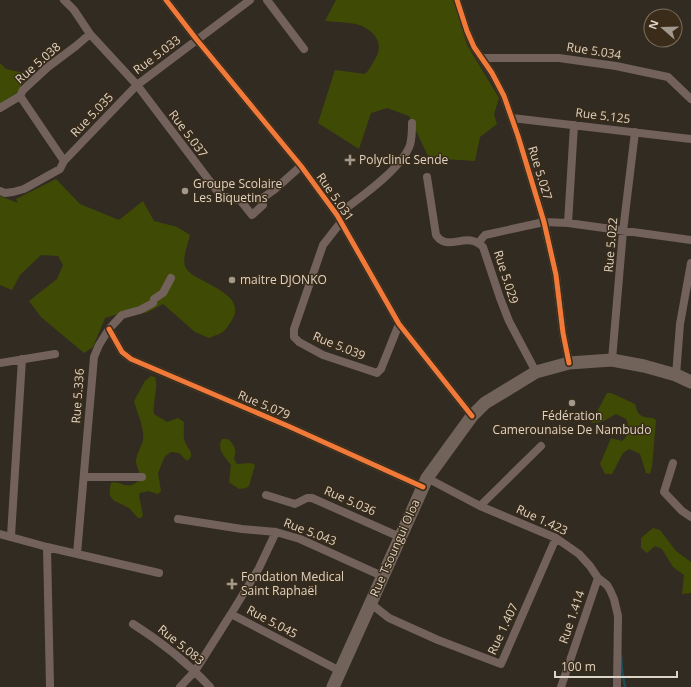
<svg xmlns="http://www.w3.org/2000/svg" width="691" height="687" font-family="'Open Sans',sans-serif">
<style>
.green{fill:#3f4b04}
.lines{fill:none;stroke-linecap:round;stroke-linejoin:round}
.stream{stroke:#1a4c59;stroke-width:2.5}
.minor{stroke:#72625b;stroke-width:8}
.primary{stroke:#72635a;stroke-width:13}
.cycleway-casing{stroke:#3a2c19;stroke-width:8}
.cycleway{stroke:#f17a3a;stroke-width:5}
.poi-dot{fill:#a1998e;stroke:#3a2c19;stroke-width:1.5}
.labels{text-anchor:middle;stroke-width:3;stroke-linejoin:round;paint-order:stroke}
.street-label{font-size:12px;fill:#ddd4c8;stroke:#3a2c19}
.poi-label{font-size:12px;fill:#ddd4c8;stroke:#3a2c19;text-anchor:start}
</style>
<rect width="100%" height="100%" fill="#322b21"/>
<path class="green" d="M336,0H453L467,45L499,98L494,114L497,124L480,137L475,161L429,158L409,116L387,108L371,113L359,149L318,123L335,70L365,74C369,70 371,66 374,61C384,46 378,34 362,26C354,22 335,22 325,21Z
M0,63L6,69L24,73L25,75L19,91L0,104Z
M56,179L80,204L119,220L143,201L154,221L177,227L190,235C188,245 181,260 186,268C194,283 249,292 232,320C223,334 224,332 209,338L195,332L163,304L146,313L128,311L105,318L93,347L84,353L41,317L29,301L57,279L63,265L58,256L41,255L20,275L12,290L0,285V196L18,203L16,199Z
M151,376L155,377C159,390 152,401 154,414L167,422L178,418L184,422C184,428 183,437 185,442C188,449 196,455 187,461L179,453L171,452L165,456L158,473L161,491L158,494L148,491L140,493L139,496L143,515L141,518H138C135,515 132,511 129,508C116,500 106,502 111,483C119,480 125,489 134,484C145,478 137,470 136,462C136,455 141,447 143,441C145,428 137,413 134,401L145,381Z
M607,393H611L635,404C636,407 637,412 639,414C644,419 651,416 656,420L652,467L650,474L646,473L640,454L629,449L623,453L612,474H605L600,464L611,438L622,441C629,436 630,426 626,419L616,414L602,422L591,423Z
M222,439H228C235,446 237,449 234,459L237,464L250,463L255,465L249,486L246,488L239,489L229,482L231,465C225,457 216,449 222,439Z
M653,528L660,530L676,551L691,562V593L682,594L684,575L673,567L662,549L655,546L647,553L641,548V538Z"/>
<g class="lines">
<path class="stream" d="M621,655L622,670L625,687"/>
<path class="minor" d="M64,0L74,10L90,34L137,85L221,196L240,200L252,215L263,205L261,199L274,190L301,166
M166,0L197,40L301,166L337,215L399,324L472,416
M267,0L304,49
M457,0L467,31L474,47L492,73L504,96L518,136L544,222L556,275L563,333L569,363
M483,58H559L616,66L668,77L691,99
M20,96L64,161L137,85L250,0
M0,108L20,96L23,90L48,67L76,46L90,34
M512,118L691,139
M427,177L436,235C448,253 467,230 483,247L500,298L509,321L536,372
M0,191L5,193L13,192L24,189L60,169L64,161
M337,215C358,199 401,170 410,145C412,138 412,131 412,123
M341,222L323,245L294,329V337L299,342L323,355L377,373L381,369L399,324
M568,223L574,125
M479,242L485,235L544,222L568,223L691,240
M109,329L122,352L131,359L288,426L423,487
M612,360L623,231L635,132
M0,363L55,354
M676,375L680,324L691,263
M673,463L664,492L682,511L691,517
M84,477H142
M427,478L480,506L556,538L579,554L590,566L598,578L607,585L610,590L614,599L618,616L617,687
M266,495L295,504L307,498H312L400,537
M480,506L541,446
M178,519L242,529L276,532L300,539L382,576
M0,534L47,547L159,573
M11,536L22,359
M47,547L50,687
M77,554L94,357L99,345L109,329L122,315L140,310L153,303L154,299L163,293L171,278
M370,603L389,618L438,640L501,664L556,538
M231,614L259,568L276,532
M133,624C163,643 186,661 210,687
M180,687L195,671L231,614L340,671
M561,687L598,578"/>
<path class="primary" d="M333,687L427,478L472,416L485,403L536,372L569,363L612,360L644,366L676,375L691,382"/>
<g class="cycleway-casing">
<path id="cycleway" d="M166,0L197,40L301,166L337,215L399,324L472,416
M457,0L467,31L474,47L492,73L504,96L518,136L544,222L556,275L563,333L569,363
M109,329L122,352L131,359L288,426L423,487"/>
</g>
<use href="#cycleway" class="cycleway"/>
</g>
<g class="poi-dot">
<path d="M348 154h4v4h4v4h-4v4h-4v-4h-4v-4h4z"/>
<circle cx="185" cy="191" r="4"/>
<circle cx="232" cy="280" r="4"/>
<circle cx="572" cy="403" r="4"/>
<path d="M230 578h4v4h4v4h-4v4h-4v-4h-4v-4h4z"/>
</g>
<g class="labels">
<g class="street-label">
<text transform="translate(594 51) rotate(9)" y="4">Rue 5.034</text>
<text transform="translate(157 55) rotate(-37)" y="4">Rue 5.033</text>
<text transform="translate(38 63) rotate(-41)" y="4">Rue 5.038</text>
<text transform="translate(92 115) rotate(-46)" y="4">Rue 5.035</text>
<text transform="translate(603 116) rotate(7)" y="4">Rue 5.125</text>
<text transform="translate(188 134) rotate(53)" y="4">Rue 5.037</text>
<text transform="translate(540 173) rotate(73)" y="4">Rue 5.027</text>
<text transform="translate(335 197) rotate(55)" y="4">Rue 5.031</text>
<text transform="translate(611 245) rotate(-85)" y="4">Rue 5.022</text>
<text transform="translate(506 277) rotate(72)" y="4">Rue 5.029</text>
<text transform="translate(339 346) rotate(22)" y="4">Rue 5.039</text>
<text transform="translate(78 396) rotate(-86)" y="4">Rue 5.336</text>
<text transform="translate(264 405) rotate(23)" y="4">Rue 5.079</text>
<text transform="translate(350 501) rotate(24)" y="4">Rue 5.036</text>
<text transform="translate(542 520) rotate(25)" y="4">Rue 1.423</text>
<text transform="translate(310 532) rotate(21)" y="4">Rue 5.043</text>
<text transform="translate(395 548) rotate(-66)" y="4">Rue Tsoungui Oloa</text>
<text transform="translate(572 617) rotate(-71)" y="4">Rue 1.414</text>
<text transform="translate(272 622) rotate(28)" y="4">Rue 5.045</text>
<text transform="translate(503 629) rotate(-65)" y="4">Rue 1.407</text>
<text transform="translate(181 645) rotate(39)" y="4">Rue 5.083</text>
</g>
<g class="poi-label">
<text x="359" y="164">Polyclinic Sende</text>
<text x="193" y="188">Groupe Scolaire<tspan x="193" dy="14">Les Biquetins</tspan></text>
<text x="240" y="284">maitre DJONKO</text>
<text x="572" y="420" text-anchor="middle">Fédération<tspan x="572" dy="14">Camerounaise De Nambudo</tspan></text>
<text x="241" y="581">Fondation Medical<tspan x="241" dy="14">Saint Raphaël</tspan></text>
</g>
</g>
<g transform="translate(663 28) rotate(290)"><circle r="19" fill="#3a2c19" stroke="#7b6f5f"/>
<path d="M0-3L7 15L0 10L-7 15Z" fill="#a1998e"/>
<text y="-6" font-size="11" font-weight="bold" text-anchor="middle" fill="#ddd4c8">N</text>
</g>
<path d="M555 671v6h122v-6" fill="none" stroke="#ddd4c8" stroke-width="2"/>
<text x="561" y="671" font-size="12" fill="#ddd4c8" stroke="#3a2c19" stroke-width="3" paint-order="stroke">100 m</text>
</svg>
